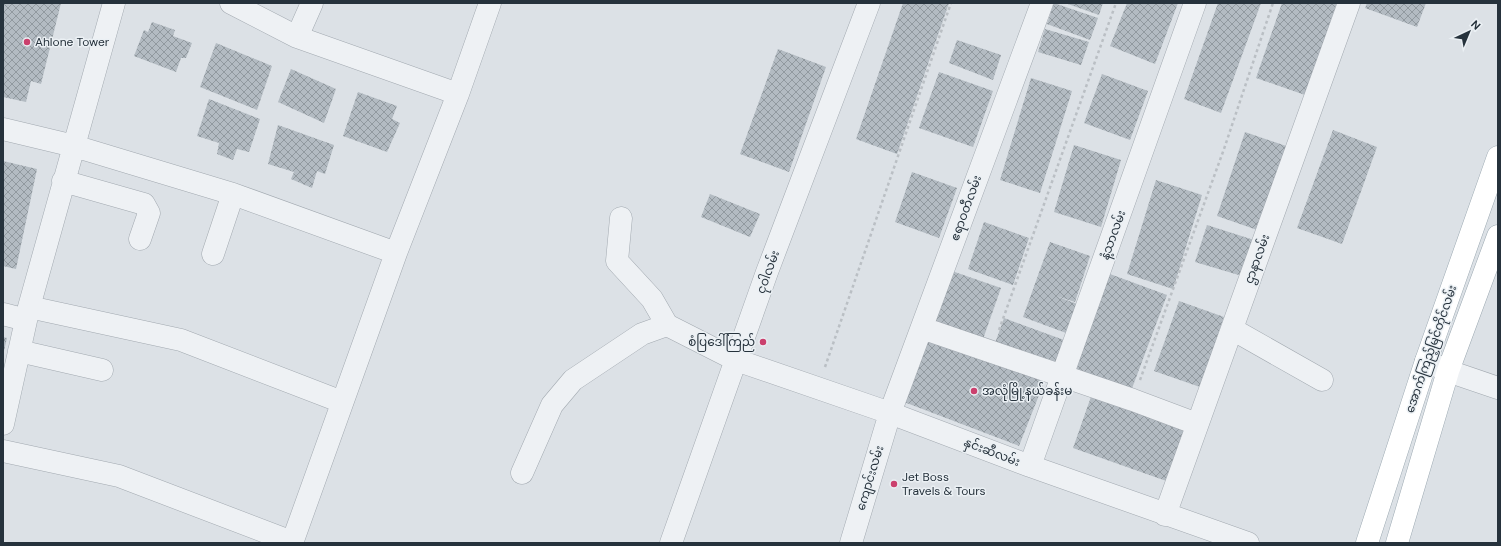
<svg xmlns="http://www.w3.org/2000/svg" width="1501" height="546" font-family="'DM Sans','Noto Sans Myanmar',sans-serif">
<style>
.building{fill:url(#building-cross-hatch)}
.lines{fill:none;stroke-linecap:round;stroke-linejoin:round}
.minor-casing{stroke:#a2a9b0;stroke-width:23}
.major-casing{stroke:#9ba8b1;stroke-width:23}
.path{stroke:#babfc4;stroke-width:2.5;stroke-dasharray:3 3;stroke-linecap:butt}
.minor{stroke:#eef1f4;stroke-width:22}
.major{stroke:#fff;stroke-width:22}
.poi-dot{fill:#cb406d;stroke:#ebf0f4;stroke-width:1.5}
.labels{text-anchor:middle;stroke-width:3;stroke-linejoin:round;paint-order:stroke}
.poi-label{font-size:12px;fill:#26323c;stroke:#ebf0f4;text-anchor:start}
.street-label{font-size:12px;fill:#26323c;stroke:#ebf0f4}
</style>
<defs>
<pattern id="building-cross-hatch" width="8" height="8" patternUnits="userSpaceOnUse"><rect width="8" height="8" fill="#b3bbc2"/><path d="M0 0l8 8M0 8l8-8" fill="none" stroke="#91999f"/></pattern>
</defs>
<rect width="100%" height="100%" fill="#dce1e6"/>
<path class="building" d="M3,3H61L41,84L31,81L26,102L3,97Z
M903,3H949L897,154L856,139Z
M1054,3L1098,18L1090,40L1047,24Z
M1065,3H1103L1099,15Z
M1127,3H1178L1155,64L1110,46Z
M1218,3H1261L1221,113L1184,99Z
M1282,3H1337L1305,95L1256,78Z
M1367,3H1426L1417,27L1365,8Z
M152,22L175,30L173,36L192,43L186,58H181L176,72L134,56L144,30L148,32Z
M1045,29L1089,42L1081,65L1038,52Z
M957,40L1001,55L993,80L949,63Z
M216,43L272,66L257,110L200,87Z
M778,49L826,67L789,172L740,154Z
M291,69L336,89L324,123L278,102Z
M939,72L993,91L973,147L919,128Z
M1102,74L1148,91L1130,140L1084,123Z
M1031,78L1072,91L1040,193L1000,180Z
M358,92L397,106L392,119L400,123L387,152L343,136Z
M209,99L260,119L249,152L237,149L233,160L217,154L219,143L197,136Z
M278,125L334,145L325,174L317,171L312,188L291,179L294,172L268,164Z
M1333,130L1377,147L1342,244L1297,228Z
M1245,132L1292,148L1263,232L1217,216Z
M1074,145L1121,160L1101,227L1054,212Z
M3,161L37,169L16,269L3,266Z
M912,172L957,188L939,238L895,222Z
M1156,180L1202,195L1173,289L1127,274Z
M710,194L760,214L750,237L701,217Z
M984,222L1029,238L1013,285L968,269Z
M1207,225L1254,240L1242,276L1195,262Z
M1050,242L1090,256L1075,302L1056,296L1077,304L1066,333L1023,317Z
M949,270L1001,288L982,342L931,324Z
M1110,274L1167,295L1131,391L1075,370Z
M1179,301L1224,317L1200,387L1154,371Z
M1004,318L1064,340L1054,369L994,346Z
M3,337L7,338L4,351H3Z
M924,338L1045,380L1019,446L904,402Z
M1093,391L1192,425L1172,483L1073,448Z"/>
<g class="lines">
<g class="minor-casing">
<path id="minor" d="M231,3L297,37L458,94
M297,37L312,3
M3,129L74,146L233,194L396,253
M63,181L144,204L149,213L140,239
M621,218L617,261L652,299L667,325
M213,254L233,194
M29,307L181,340L342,402
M3,314L26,320
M922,328L1133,400L1197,424
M1232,329L1322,380
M19,351L102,370
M1426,361L1448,371L1498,388
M3,424L29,307L114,3
M3,451L119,476L292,542
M1030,466L1195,3
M522,473L552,405L573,380L642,334L667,325L736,360L890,413L1030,466L1248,543
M1165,515L1349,3
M292,543L396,253L458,94L490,3
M671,543L767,272L869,3
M851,543L890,413L1042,3"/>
</g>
<g class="major-casing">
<path id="major" d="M1367,543L1426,361L1498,157
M1397,543L1448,371L1498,236"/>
</g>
<path class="path" d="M999,330L1116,3
M825,367L951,3
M1140,380L1224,149L1273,3"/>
<use href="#minor" class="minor"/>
<use href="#major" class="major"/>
</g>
<g class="poi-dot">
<circle cx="27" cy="42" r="4"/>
<circle cx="763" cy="342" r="4"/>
<circle cx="974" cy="391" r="4"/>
<circle cx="894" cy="484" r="4"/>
</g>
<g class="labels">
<g class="poi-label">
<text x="35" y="46">Ahlone Tower</text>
<text x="755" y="346" text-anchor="end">စံပြဒေါ်ကြည်</text>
<text x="982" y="395">အလုံမြို့နယ်ခန်းမ</text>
<text x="902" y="481">Jet Boss<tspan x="902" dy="14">Travels &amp; Tours</tspan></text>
</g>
<g class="street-label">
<text transform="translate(966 208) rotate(-70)" y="4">ဧရာဝတီလမ်း</text>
<text transform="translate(1113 235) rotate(-70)" y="4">နံ့သာလမ်း</text>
<text transform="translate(1257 259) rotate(-70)" y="4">ဌာနာလမ်း</text>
<text transform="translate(768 272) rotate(-70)" y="4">ငုဝါလမ်း</text>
<text transform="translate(1431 349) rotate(-71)" y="4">အောက်ကြည့်မြင်တိုင်လမ်း</text>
<text transform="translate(992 452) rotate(21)" y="4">နှင်းဆီလမ်း</text>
<text transform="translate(870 478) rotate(-73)" y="4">ကျောင်းလမ်း</text>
</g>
</g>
<rect width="1501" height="546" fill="none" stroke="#26323c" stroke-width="8"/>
<g transform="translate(1469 32) rotate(44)" stroke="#ebf0f4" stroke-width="3" paint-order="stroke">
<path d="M0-3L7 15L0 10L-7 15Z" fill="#26323c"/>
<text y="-6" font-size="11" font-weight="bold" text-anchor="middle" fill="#26323c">N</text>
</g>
</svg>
